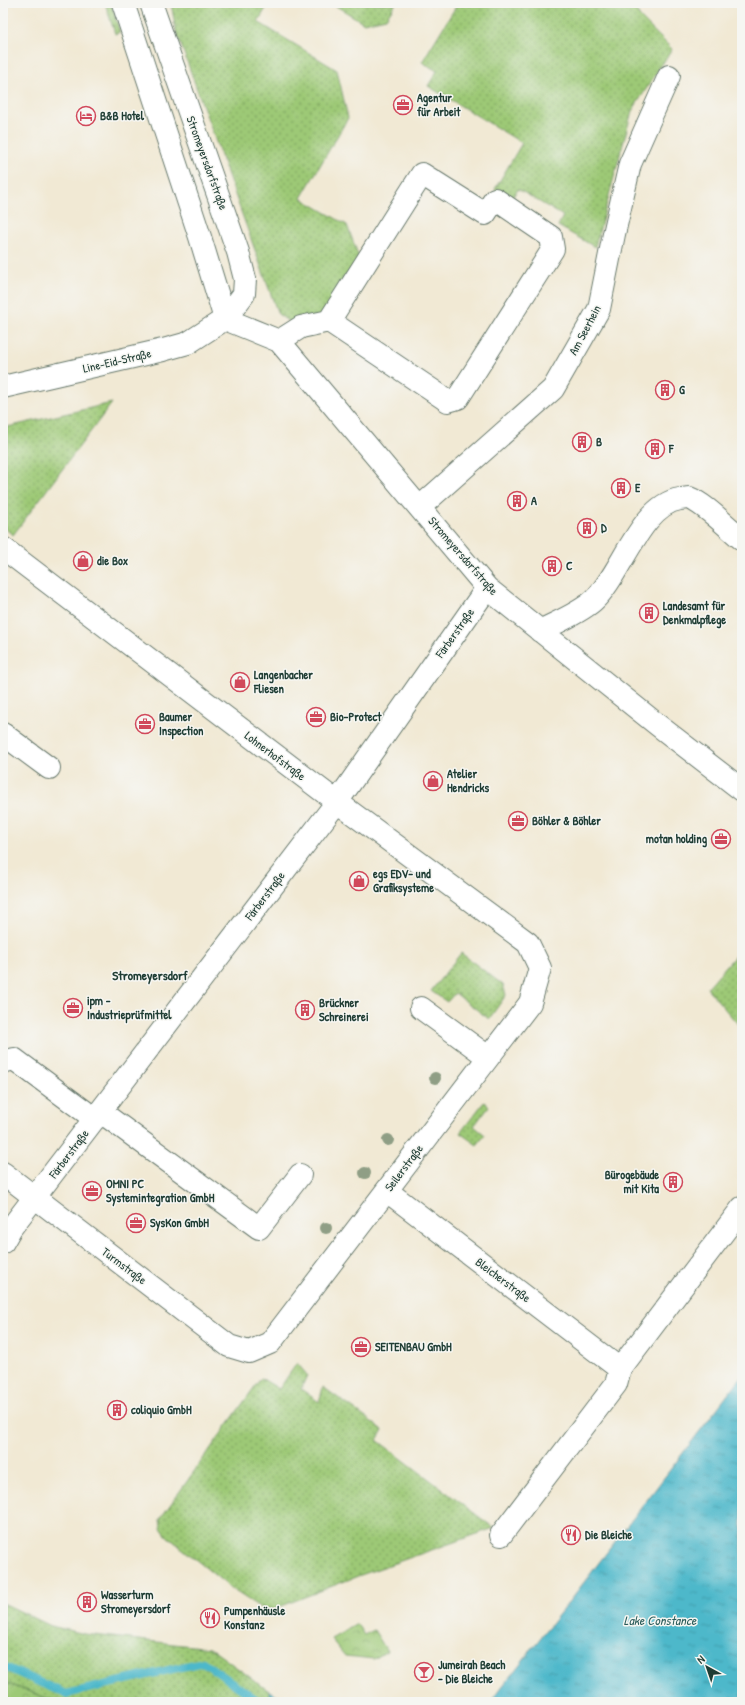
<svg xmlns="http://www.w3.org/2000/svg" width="745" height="1705" font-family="'Patrick Hand',sans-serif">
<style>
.grass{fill:url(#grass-dots);stroke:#5e8355}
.park{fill:url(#park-crowns);stroke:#5e8355}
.water{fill:url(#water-ripples);stroke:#367a7f}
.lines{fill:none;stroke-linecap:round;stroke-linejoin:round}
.stream{stroke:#4db8ca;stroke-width:8}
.minor-casing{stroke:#68796c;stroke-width:24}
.minor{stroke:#fff;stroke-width:22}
.tree{fill:#8f9e85}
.labels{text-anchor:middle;stroke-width:3;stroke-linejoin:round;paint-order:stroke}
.poi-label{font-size:12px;font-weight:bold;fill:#1f3d34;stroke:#f6f6f2;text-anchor:start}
.street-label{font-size:12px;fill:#1f3d34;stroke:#f6f6f2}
.neighbourhood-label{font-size:13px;font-weight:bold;fill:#1f3d34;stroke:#f6f6f2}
.water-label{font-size:13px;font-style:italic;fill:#2a5c5a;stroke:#f6f6f2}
</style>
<defs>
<pattern id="grass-dots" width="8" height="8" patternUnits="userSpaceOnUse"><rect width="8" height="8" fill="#9dc976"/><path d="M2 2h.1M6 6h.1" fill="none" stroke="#7fa462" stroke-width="1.8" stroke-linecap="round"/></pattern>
<pattern id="park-crowns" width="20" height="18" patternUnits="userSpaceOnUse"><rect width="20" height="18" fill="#9dc976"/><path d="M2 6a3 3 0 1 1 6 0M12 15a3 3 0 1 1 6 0" fill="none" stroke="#7fa462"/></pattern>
<pattern id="water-ripples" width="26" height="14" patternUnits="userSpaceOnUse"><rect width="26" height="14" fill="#4db8ca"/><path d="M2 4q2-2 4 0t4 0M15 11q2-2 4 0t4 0" fill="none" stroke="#3f97a5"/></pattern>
</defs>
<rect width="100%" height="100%" fill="#f6f6f2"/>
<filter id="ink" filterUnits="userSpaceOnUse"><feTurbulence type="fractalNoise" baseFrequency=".025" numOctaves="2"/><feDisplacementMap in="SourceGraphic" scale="8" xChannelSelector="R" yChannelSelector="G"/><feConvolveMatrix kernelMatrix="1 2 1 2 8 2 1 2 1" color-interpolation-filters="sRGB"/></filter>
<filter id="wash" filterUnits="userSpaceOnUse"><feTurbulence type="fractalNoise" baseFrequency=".012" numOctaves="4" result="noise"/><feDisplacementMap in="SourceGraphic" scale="16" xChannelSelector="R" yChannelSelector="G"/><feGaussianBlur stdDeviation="0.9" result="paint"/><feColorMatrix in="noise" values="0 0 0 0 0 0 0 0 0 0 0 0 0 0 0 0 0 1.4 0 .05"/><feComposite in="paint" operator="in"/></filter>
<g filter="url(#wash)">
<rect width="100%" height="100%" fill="#f1e9d4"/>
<path class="grass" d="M105,3H111L120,32L115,34Z
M171,3H269L258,22L337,70L348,118L301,198L347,225L360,260L310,337L278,314L176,31Z
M331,3H396L386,18L364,23Z
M458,3H631L640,17L672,49L632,111L595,247L558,226L563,216L518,189L506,207L495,189L522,143L428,86L437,71L422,62Z
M112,403L13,535L3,527V428Z
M742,948V1029L707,988Z
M461,953L503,985L506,995L489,1019L455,993L447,1002L431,991Z
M484,1102L489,1106L474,1126L485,1135L477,1145L460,1133Z
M297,1363L307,1375L301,1389L319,1402L323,1387L383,1430L377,1440L494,1528L358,1576L274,1609L261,1608L233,1590L167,1536L161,1528L160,1519L261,1378L279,1389Z
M3,1603L51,1626L85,1634L210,1648L269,1691L270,1702H57L3,1682Z"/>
<path class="park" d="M357,1624L364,1635L374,1630L387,1651L374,1659L345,1656L331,1639Z
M3,1682L57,1702H3Z"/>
<path class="water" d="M742,1376V1702H490L578,1590Z
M269,1691L291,1702H270Z"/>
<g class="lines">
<path class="stream" d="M3,1666L66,1694L203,1662L260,1702"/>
</g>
</g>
<g filter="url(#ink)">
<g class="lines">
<g class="minor-casing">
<path id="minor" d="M123,3L200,237L225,319
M225,319L279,341L487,588L659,726L742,790
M279,341L301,327L329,321L422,174L485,214L495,199L551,237L553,249L458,398L448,401L329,321
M3,387L163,350L188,343L225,319L244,294L245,279L238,252L151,3
M420,507L553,389L599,309L614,234L630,164L669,76
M3,548L337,802L528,943L540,968L530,1003L270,1343L249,1352L229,1346L3,1173
M540,631C557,622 578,614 593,601C621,576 640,505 680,499C683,499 686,498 689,498C704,503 729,529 742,539
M3,734L49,768
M421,1008L488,1057
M3,1062L14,1059L95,1119
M101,1112L259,1228L300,1175
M387,1191L620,1369
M3,1242L11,1228L337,802L487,588
M501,1535L616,1384L620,1369L742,1208"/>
</g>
<use href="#minor" class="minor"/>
</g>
<g class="tree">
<circle cx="435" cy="1078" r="6"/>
<circle cx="388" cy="1140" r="6"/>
<circle cx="365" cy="1173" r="6"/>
<circle cx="326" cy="1228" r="6"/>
</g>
</g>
<defs>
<g id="office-ring" transform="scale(1)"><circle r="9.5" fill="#f6f6f2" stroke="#d1495b" stroke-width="1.5"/><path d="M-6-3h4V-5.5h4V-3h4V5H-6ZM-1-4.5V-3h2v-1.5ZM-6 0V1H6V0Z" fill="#d1495b"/></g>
<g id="hotel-ring" transform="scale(1)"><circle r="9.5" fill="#f6f6f2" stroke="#d1495b" stroke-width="1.5"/><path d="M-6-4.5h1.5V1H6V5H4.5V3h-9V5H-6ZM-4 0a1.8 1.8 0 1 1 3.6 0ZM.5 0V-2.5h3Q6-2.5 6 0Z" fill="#d1495b"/></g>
<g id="building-ring" transform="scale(1)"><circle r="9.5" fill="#f6f6f2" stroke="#d1495b" stroke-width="1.5"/><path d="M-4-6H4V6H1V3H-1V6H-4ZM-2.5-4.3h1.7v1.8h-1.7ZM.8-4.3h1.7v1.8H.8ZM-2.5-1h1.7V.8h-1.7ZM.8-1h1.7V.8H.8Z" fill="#d1495b"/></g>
<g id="shop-ring" transform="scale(1)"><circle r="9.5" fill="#f6f6f2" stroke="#d1495b" stroke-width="1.5"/><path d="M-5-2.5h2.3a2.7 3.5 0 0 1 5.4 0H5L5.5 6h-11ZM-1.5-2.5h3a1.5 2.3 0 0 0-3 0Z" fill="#d1495b"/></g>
<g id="restaurant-ring" transform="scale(1)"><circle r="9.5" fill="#f6f6f2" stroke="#d1495b" stroke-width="1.5"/><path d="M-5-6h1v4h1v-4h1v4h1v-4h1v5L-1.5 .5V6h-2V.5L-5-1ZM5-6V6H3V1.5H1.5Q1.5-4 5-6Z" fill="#d1495b"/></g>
<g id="bar-ring" transform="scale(1)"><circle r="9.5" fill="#f6f6f2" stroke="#d1495b" stroke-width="1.5"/><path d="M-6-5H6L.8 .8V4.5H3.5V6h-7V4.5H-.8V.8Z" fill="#d1495b"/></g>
</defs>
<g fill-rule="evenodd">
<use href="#office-ring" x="403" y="105"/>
<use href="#hotel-ring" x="86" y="116"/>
<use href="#building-ring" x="665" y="390"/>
<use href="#building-ring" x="582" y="442"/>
<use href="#building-ring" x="655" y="449"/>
<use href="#building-ring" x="621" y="488"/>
<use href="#building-ring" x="517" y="501"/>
<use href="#building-ring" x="587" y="528"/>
<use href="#shop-ring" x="83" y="561"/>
<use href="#building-ring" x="552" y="566"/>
<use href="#building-ring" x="649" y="613"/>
<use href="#shop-ring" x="240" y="682"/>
<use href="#office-ring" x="316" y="717"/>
<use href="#office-ring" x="145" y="724"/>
<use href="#shop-ring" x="433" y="781"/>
<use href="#office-ring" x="518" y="821"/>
<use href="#office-ring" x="721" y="839"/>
<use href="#shop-ring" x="359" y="881"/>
<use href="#office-ring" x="73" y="1008"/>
<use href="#building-ring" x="305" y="1010"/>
<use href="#building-ring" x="673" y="1182"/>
<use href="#office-ring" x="92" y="1191"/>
<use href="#office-ring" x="136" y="1223"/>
<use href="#office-ring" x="361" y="1347"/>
<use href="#building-ring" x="117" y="1410"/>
<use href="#restaurant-ring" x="571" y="1535"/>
<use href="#building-ring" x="87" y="1602"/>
<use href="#restaurant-ring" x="210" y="1618"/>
<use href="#bar-ring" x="424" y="1672"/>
</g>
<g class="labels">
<g class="poi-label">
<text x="417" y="102">Agentur<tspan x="417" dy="14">für Arbeit</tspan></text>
<text x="100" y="120">B&amp;B Hotel</text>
<text x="679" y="394">G</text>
<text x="596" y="446">B</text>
<text x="669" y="453">F</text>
<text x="635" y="492">E</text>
<text x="531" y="505">A</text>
<text x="601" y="532">D</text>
<text x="97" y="565">die Box</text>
<text x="566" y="570">C</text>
<text x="663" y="610">Landesamt für<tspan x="663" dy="14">Denkmalpflege</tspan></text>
<text x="254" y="679">Langenbacher<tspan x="254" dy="14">Fliesen</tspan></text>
<text x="159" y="721">Baumer<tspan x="159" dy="14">Inspection</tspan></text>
<text x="330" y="721">Bio-Protect</text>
<text x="447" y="778">Atelier<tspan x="447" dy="14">Hendricks</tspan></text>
<text x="532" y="825">Böhler &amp; Böhler</text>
<text x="707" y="843" text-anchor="end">motan holding</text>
<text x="373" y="878">egs EDV- und<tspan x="373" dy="14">Grafiksysteme</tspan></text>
<text x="87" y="1005">ipm -<tspan x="87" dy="14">Industrieprüfmittel</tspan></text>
<text x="319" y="1007">Brückner<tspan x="319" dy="14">Schreinerei</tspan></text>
<text x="659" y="1179" text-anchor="end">Bürogebäude<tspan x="659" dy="14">mit Kita</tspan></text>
<text x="106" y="1188">OMNI PC<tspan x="106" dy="14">Systemintegration GmbH</tspan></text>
<text x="150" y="1227">SysKon GmbH</text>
<text x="375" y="1351">SEITENBAU GmbH</text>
<text x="131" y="1414">coliquio GmbH</text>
<text x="585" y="1539">Die Bleiche</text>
<text x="101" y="1599">Wasserturm<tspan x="101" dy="14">Stromeyersdorf</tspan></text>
<text x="224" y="1615">Pumpenhäusle<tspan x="224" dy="14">Konstanz</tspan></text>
<text x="438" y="1669">Jumeirah Beach<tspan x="438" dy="14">- Die Bleiche</tspan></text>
</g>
<g class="street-label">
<text transform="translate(207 163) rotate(70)" y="4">Stromeyersdorfstraße</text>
<text transform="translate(585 330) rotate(-62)" y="4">Am Seerhein</text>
<text transform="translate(117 361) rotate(-13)" y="4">Line-Eid-Straße</text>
<text transform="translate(463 556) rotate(49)" y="4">Stromeyersdorfstraße</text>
<text transform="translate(455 633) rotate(-55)" y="4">Färberstraße</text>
<text transform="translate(275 756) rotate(37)" y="4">Lohnerhofstraße</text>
<text transform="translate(265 896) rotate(-53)" y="4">Färberstraße</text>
<text transform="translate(69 1154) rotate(-53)" y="4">Färberstraße</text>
<text transform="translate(404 1168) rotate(-53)" y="4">Seilerstraße</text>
<text transform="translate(124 1266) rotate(37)" y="4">Turmstraße</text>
<text transform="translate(503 1280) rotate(37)" y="4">Bleicherstraße</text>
</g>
<g class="neighbourhood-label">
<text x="150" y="980">Stromeyersdorf</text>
</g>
<g class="water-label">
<text x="660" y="1625">Lake Constance</text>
</g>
</g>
<rect width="745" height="1705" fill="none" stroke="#f6f6f2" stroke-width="16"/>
<g transform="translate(707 1667) rotate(320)" stroke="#f6f6f2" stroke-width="3" paint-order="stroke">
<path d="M0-3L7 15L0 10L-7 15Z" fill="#1f3d34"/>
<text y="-6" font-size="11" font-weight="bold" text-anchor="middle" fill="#1f3d34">N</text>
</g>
</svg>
